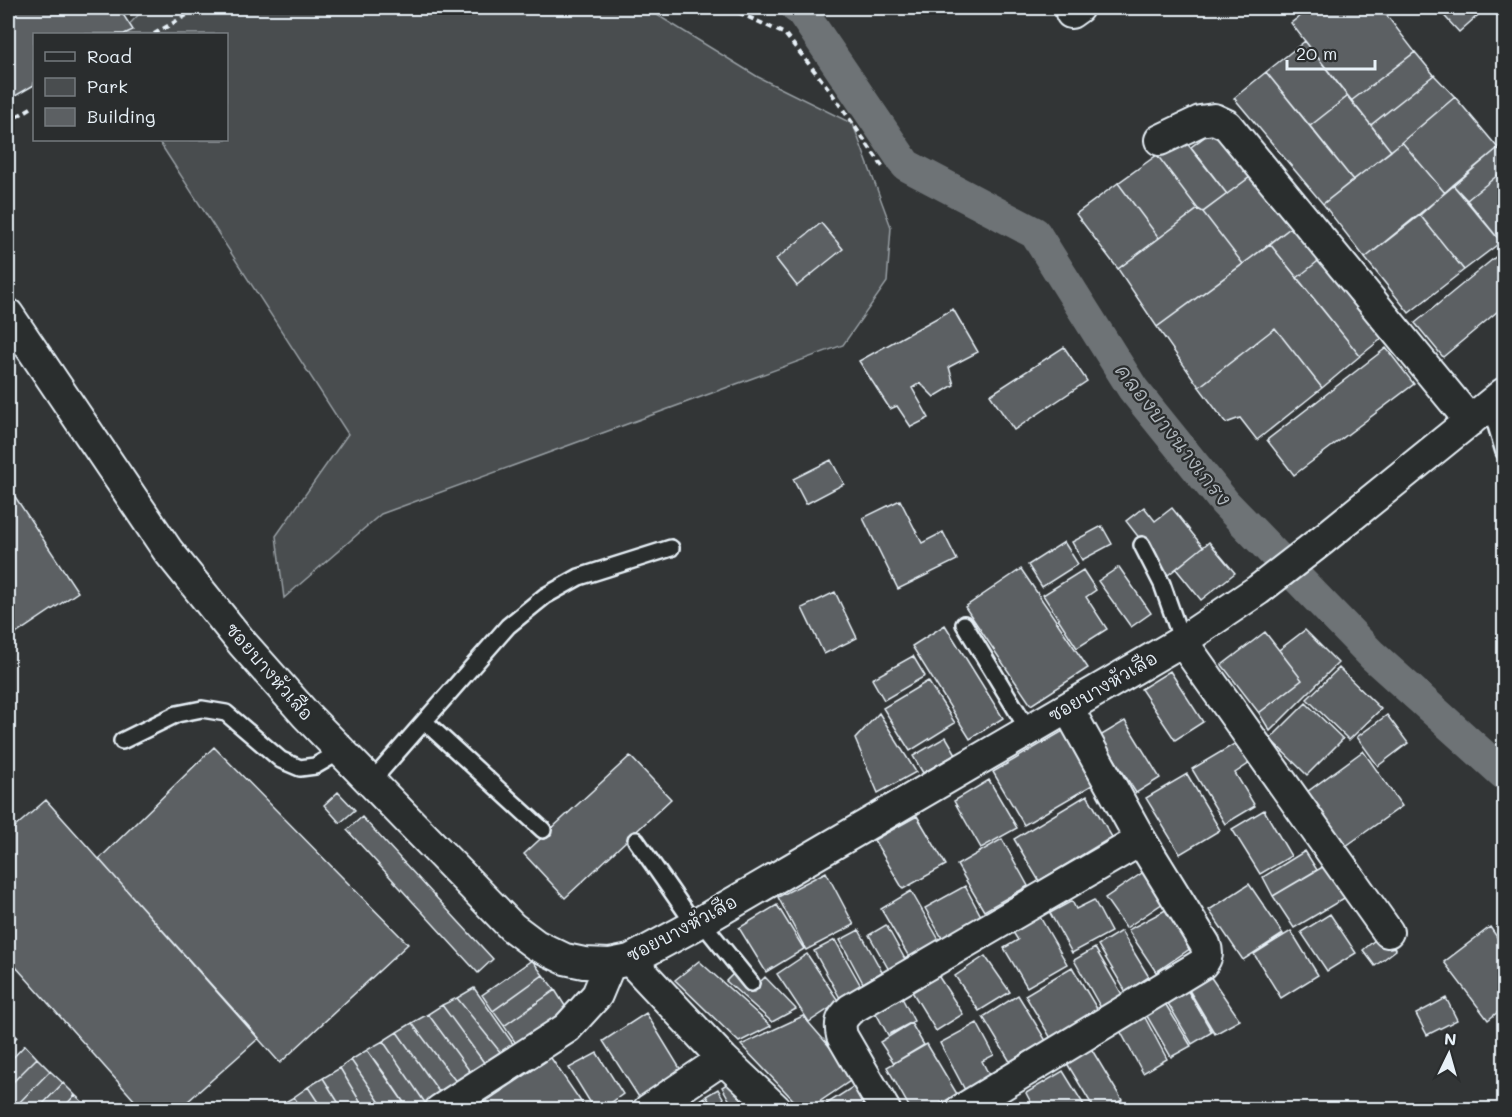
<svg xmlns="http://www.w3.org/2000/svg" width="1512" height="1117" font-family="Mali,'Playpen Sans Thai',sans-serif">
<style>
.green{fill:#494d4f;stroke:#989fa4;stroke-width:1.5}
.lines{fill:none;stroke-linecap:round;stroke-linejoin:round}
.canal{stroke:#6e7376;stroke-width:32}
.building{fill:#5c6063;stroke:#e8f1f8;stroke-width:1.5}
.lane-casing{stroke:#e8f1f8;stroke-width:20}
.street-casing{stroke:#e8f1f8;stroke-width:34}
.path{stroke:#e8f1f8;stroke-width:4;stroke-dasharray:6 4.5;stroke-linecap:butt}
.lane{stroke:#2a2d2e;stroke-width:15}
.street{stroke:#2a2d2e;stroke-width:30}
.labels{text-anchor:middle;stroke-width:4.5;stroke-linejoin:round;paint-order:stroke}
.street-label{font-size:18px;fill:#e8f1f8;stroke:#2a2d2e}
.water-label{font-size:20px;font-style:italic;fill:#b1b8be;stroke:#2a2d2e}
</style>
<rect width="100%" height="100%" fill="#323536"/>
<filter id="ink" filterUnits="userSpaceOnUse"><feTurbulence type="fractalNoise" baseFrequency=".0167" numOctaves="2"/><feDisplacementMap in="SourceGraphic" scale="12" xChannelSelector="R" yChannelSelector="G"/><feConvolveMatrix kernelMatrix="1 2 1 2 8 2 1 2 1" color-interpolation-filters="sRGB"/></filter>
<g filter="url(#ink)">
<path class="green" d="M145,8H646L758,77L853,124L891,227L887,282L843,345L381,514L284,598L276,536L348,434L158,140H226V34H120Z"/>
<g class="lines">
<path class="canal" d="M797,8L800,9L906,165L1035,233L1133,389L1225,503L1372,655L1504,774"/>
</g>
<path class="building" d="M8,8H119L133,30L124,34H34V85L10,99L8,96Z
M1311,8H1381L1415,52L1351,101L1291,23Z
M1437,8H1486L1459,32Z
M1305,41L1348,96L1310,126L1266,72Z
M1415,52L1434,75L1371,125L1351,101Z
M1266,72L1353,180L1323,204L1234,98Z
M1434,75L1455,97L1391,151L1371,125Z
M1348,96L1391,151L1353,180L1310,126Z
M1455,97L1498,148L1445,193L1402,142Z
M1218,127L1254,174L1227,194L1191,147Z
M1182,137L1227,194L1203,212L1198,209L1157,155Z
M1402,142L1445,193L1365,258L1323,204Z
M1498,148L1504,157V170L1467,200L1453,185Z
M1157,155L1198,209L1159,238L1118,183Z
M1504,170V239L1501,242L1467,200Z
M1254,174L1294,225L1243,264L1203,212Z
M1118,183L1159,238L1118,269L1076,214Z
M1453,185L1501,242L1464,270L1420,215Z
M1198,209L1203,212L1243,264L1157,327L1118,269Z
M1420,215L1464,270L1409,313L1365,258Z
M821,223L843,249L797,286L776,259Z
M1294,225L1322,258L1297,278L1270,244Z
M1270,244L1360,356L1322,388L1275,328L1199,387L1157,327Z
M1504,250V306L1443,357L1415,323Z
M1322,258L1385,336L1360,356L1297,278Z
M953,309L978,352L949,367L954,385L934,397L920,383L912,388L929,418L911,427L897,406L890,409L859,361Z
M1275,328L1322,388L1257,440L1240,418L1226,423L1199,387Z
M1064,347L1087,381L1014,430L990,395Z
M1386,348L1414,384L1294,475L1267,440Z
M831,460L844,484L806,504L793,479Z
M8,486L78,592L8,639Z
M900,500L922,543L943,532L957,560L898,589L863,518Z
M1144,507L1155,521L1172,508L1203,547L1168,575L1126,521Z
M1102,526L1112,544L1082,560L1072,542Z
M1064,542L1078,564L1042,587L1028,565Z
M1209,542L1235,573L1201,600L1176,569Z
M1119,567L1151,613L1131,627L1098,581Z
M1021,569L1088,668L1031,705L965,607Z
M1083,570L1096,590L1086,597L1107,629L1077,648L1043,595Z
M835,592L857,638L824,654L802,608Z
M945,625L1003,718L970,739L912,646Z
M1305,630L1338,663L1270,731L1259,713L1302,680L1279,650Z
M1265,632L1302,680L1259,713L1222,665Z
M913,656L925,676L884,700L872,679Z
M1339,668L1381,709L1349,740L1307,699Z
M1170,671L1203,722L1175,740L1141,689Z
M928,681L955,723L910,751L883,708Z
M1306,703L1343,739L1307,775L1270,739Z
M879,713L916,772L878,793L855,739Z
M1387,715L1408,743L1378,766L1357,737Z
M1125,721L1160,778L1136,793L1100,736Z
M1063,731L1094,784L1024,825L993,772Z
M946,737L956,754L923,773L913,756Z
M1241,740L1253,761L1235,773L1255,806L1225,824L1192,769Z
M214,747L408,944L280,1063L99,859Z
M1363,751L1402,806L1346,846L1307,792Z
M630,756L671,799L565,898L524,854Z
M1187,774L1220,830L1180,854L1146,798Z
M989,780L1017,828L981,848L954,801Z
M338,792L355,810L340,823L324,805Z
M1087,795L1112,837L1039,881L1014,839Z
M46,800L259,1038L178,1110H143L8,958V833Z
M1264,810L1291,856L1260,874L1232,829Z
M917,816L946,865L903,889L874,840Z
M362,817L493,959L478,973L347,830Z
M1002,839L1028,886L984,911L957,865Z
M1305,851L1317,870L1273,896L1263,877Z
M1326,865L1346,897L1294,928L1273,896Z
M1148,869L1169,899L1126,928L1105,898Z
M826,872L854,925L806,950L778,897Z
M1249,884L1283,934L1243,960L1209,910Z
M965,886L981,916L942,938L925,908Z
M911,891L939,940L909,957L881,909Z
M1094,900L1111,932L1072,953L1050,913L1072,901L1076,909Z
M777,905L804,949L766,972L739,928Z
M1173,906L1197,944L1156,972L1128,930Z
M1036,910L1067,964L1027,987L1004,948L1018,940L1009,926Z
M1330,914L1356,953L1327,971L1301,932Z
M886,925L906,961L889,970L869,935Z
M1490,927L1504,947V1007L1488,1020L1444,962Z
M859,930L882,972L863,983L840,940Z
M1121,931L1149,977L1126,992L1098,945Z
M1291,931L1318,975L1281,998L1254,954Z
M1382,934L1396,950L1375,966L1363,950Z
M835,940L861,986L840,998L814,951Z
M1095,948L1123,996L1101,1008L1074,960Z
M807,954L839,1002L809,1022L777,974Z
M985,956L1010,992L979,1011L955,976Z
M532,960L543,975L493,1011L482,995Z
M699,961L771,1026L739,1042L675,980Z
M1072,967L1099,1012L1052,1040L1025,995Z
M735,972L752,990L765,977L796,1009L772,1022L726,981Z
M937,974L963,1014L936,1031L911,990Z
M543,975L555,990L504,1026L493,1011Z
M1210,976L1240,1020L1215,1034L1189,990Z
M474,988L518,1051L505,1058L457,998Z
M1186,988L1212,1032L1192,1044L1166,1000Z
M555,990L567,1009L517,1045L504,1026Z
M899,992L914,1021L888,1035L872,1006Z
M1018,995L1048,1044L1012,1065L983,1017Z
M457,998L505,1058L488,1068L442,1005Z
M1446,998L1457,1020L1427,1035L1416,1014Z
M1163,1000L1191,1046L1171,1057L1144,1011Z
M442,1005L488,1068L474,1077L428,1014Z
M1142,1012L1167,1059L1143,1073L1117,1025Z
M646,1013L684,1075L642,1102L603,1041Z
M428,1014L474,1077L460,1087L412,1023Z
M803,1016L856,1077L807,1110H803L741,1045Z
M412,1023L460,1087L444,1099L397,1032Z
M911,1023L924,1045L894,1063L880,1042Z
M977,1023L994,1055L982,1061L990,1077L965,1090L940,1043Z
M8,1026L17,1037L8,1046Z
M397,1032L444,1099L430,1110L383,1041Z
M383,1041L430,1110H409L367,1050Z
M927,1044L957,1094L930,1110H911L887,1067Z
M25,1045L37,1058L8,1087V1063Z
M1089,1045L1122,1100L1105,1110H1095L1065,1060Z
M367,1050L384,1073L409,1110H385L351,1060Z
M597,1053L623,1094L601,1110H595L569,1068Z
M37,1058L50,1071L12,1110H8V1087Z
M551,1058L586,1109L473,1110Z
M351,1060L385,1110H365L340,1068Z
M340,1068L365,1110H343L323,1078Z
M50,1071L63,1083L37,1110H12Z
M1063,1071L1087,1110H1035L1026,1093Z
M738,1077L759,1110H735L722,1087Z
M323,1078L343,1110H323L308,1087Z
M862,1081L876,1110H817Z
M63,1083L75,1095L61,1110H37Z
M308,1087L323,1110H302L294,1097Z
M718,1089L730,1110H715L706,1096Z
M75,1095L88,1107L86,1110H61Z
M294,1097L302,1110H281L278,1106Z
M704,1097L713,1110H690L689,1106Z"/>
<g class="lines">
<g class="lane-casing">
<path id="lane" d="M1490,405L1504,452
M1142,545L1162,584L1182,641
M964,624L1029,731
M425,722L543,830
M122,741L177,714L202,709L226,713L281,760L300,768L315,766L341,751
M371,782L508,626L545,596L579,577L671,548
M636,840L695,925
M701,921L751,983"/>
</g>
<g class="street-casing">
<path id="street" d="M1071,13L1078,8
M1160,140L1200,121L1214,119L1227,125L1470,421
M8,314L168,551L243,644L306,715L512,927L536,945L565,959L584,963L610,964L630,960L695,925L1182,641L1258,590L1321,541L1504,393
M1182,641L1388,932
M630,960L723,1059L777,1110
M440,1110L567,1028L597,995L610,964
M648,1110L723,1059
M885,1110L842,1036C839,1023 841,1018 851,1009L1141,840
M961,1110L1202,964C1208,957 1208,952 1205,944L1141,840L1068,708"/>
</g>
<path class="path" d="M729,8L785,34L828,88L885,170
M154,34L199,8
M8,122L34,106"/>
<use href="#lane" class="lane"/>
<use href="#street" class="street"/>
</g>
</g>
<g class="labels">
<g class="street-label">
<text transform="translate(269 672) rotate(49)" y="6">ซอยบางหัวเสือ</text>
<text transform="translate(1103 687) rotate(-30)" y="6">ซอยบางหัวเสือ</text>
<text transform="translate(682 929) rotate(-28)" y="6">ซอยบางหัวเสือ</text>
</g>
<g class="water-label">
<text transform="translate(1173 435) rotate(52)" y="7">คลองบางนางเกรง</text>
</g>
</g>
<rect width="1512" height="1117" fill="none" stroke="#2a2d2e" stroke-width="30"/>
<rect x="15" y="15" width="1482" height="1087" fill="none" stroke="#e8f1f8" stroke-width="2" filter="url(#ink)"/>
<rect x="33" y="33" width="195" height="108" fill="#2a2d2e" stroke="#767b7f" stroke-width="1.5"/>
<rect x="45" y="52" width="30" height="9" fill="#2a2d2e" stroke="#767b7f" stroke-width="1.5"/>
<text x="87" y="63" font-size="18" fill="#e8f1f8">Road</text>
<rect x="45" y="78" width="30" height="18" fill="#494d4f" stroke="#767b7f" stroke-width="1.5"/>
<text x="87" y="93" font-size="18" fill="#e8f1f8">Park</text>
<rect x="45" y="108" width="30" height="18" fill="#5c6063" stroke="#767b7f" stroke-width="1.5"/>
<text x="87" y="123" font-size="18" fill="#e8f1f8">Building</text>
<g transform="translate(1449 1054) rotate(5)" stroke="#2a2d2e" stroke-width="4.5" paint-order="stroke">
<path d="M0-4.5L10 22L0 15L-10 22Z" fill="#e8f1f8"/>
<text y="-9" font-size="16" font-weight="bold" text-anchor="middle" fill="#e8f1f8">N</text>
</g>
<path d="M1287 60v9h88v-9" fill="none" stroke="#e8f1f8" stroke-width="3"/>
<text x="1296" y="60" font-size="18" fill="#e8f1f8" stroke="#2a2d2e" stroke-width="4.5" paint-order="stroke">20 m</text>
</svg>
